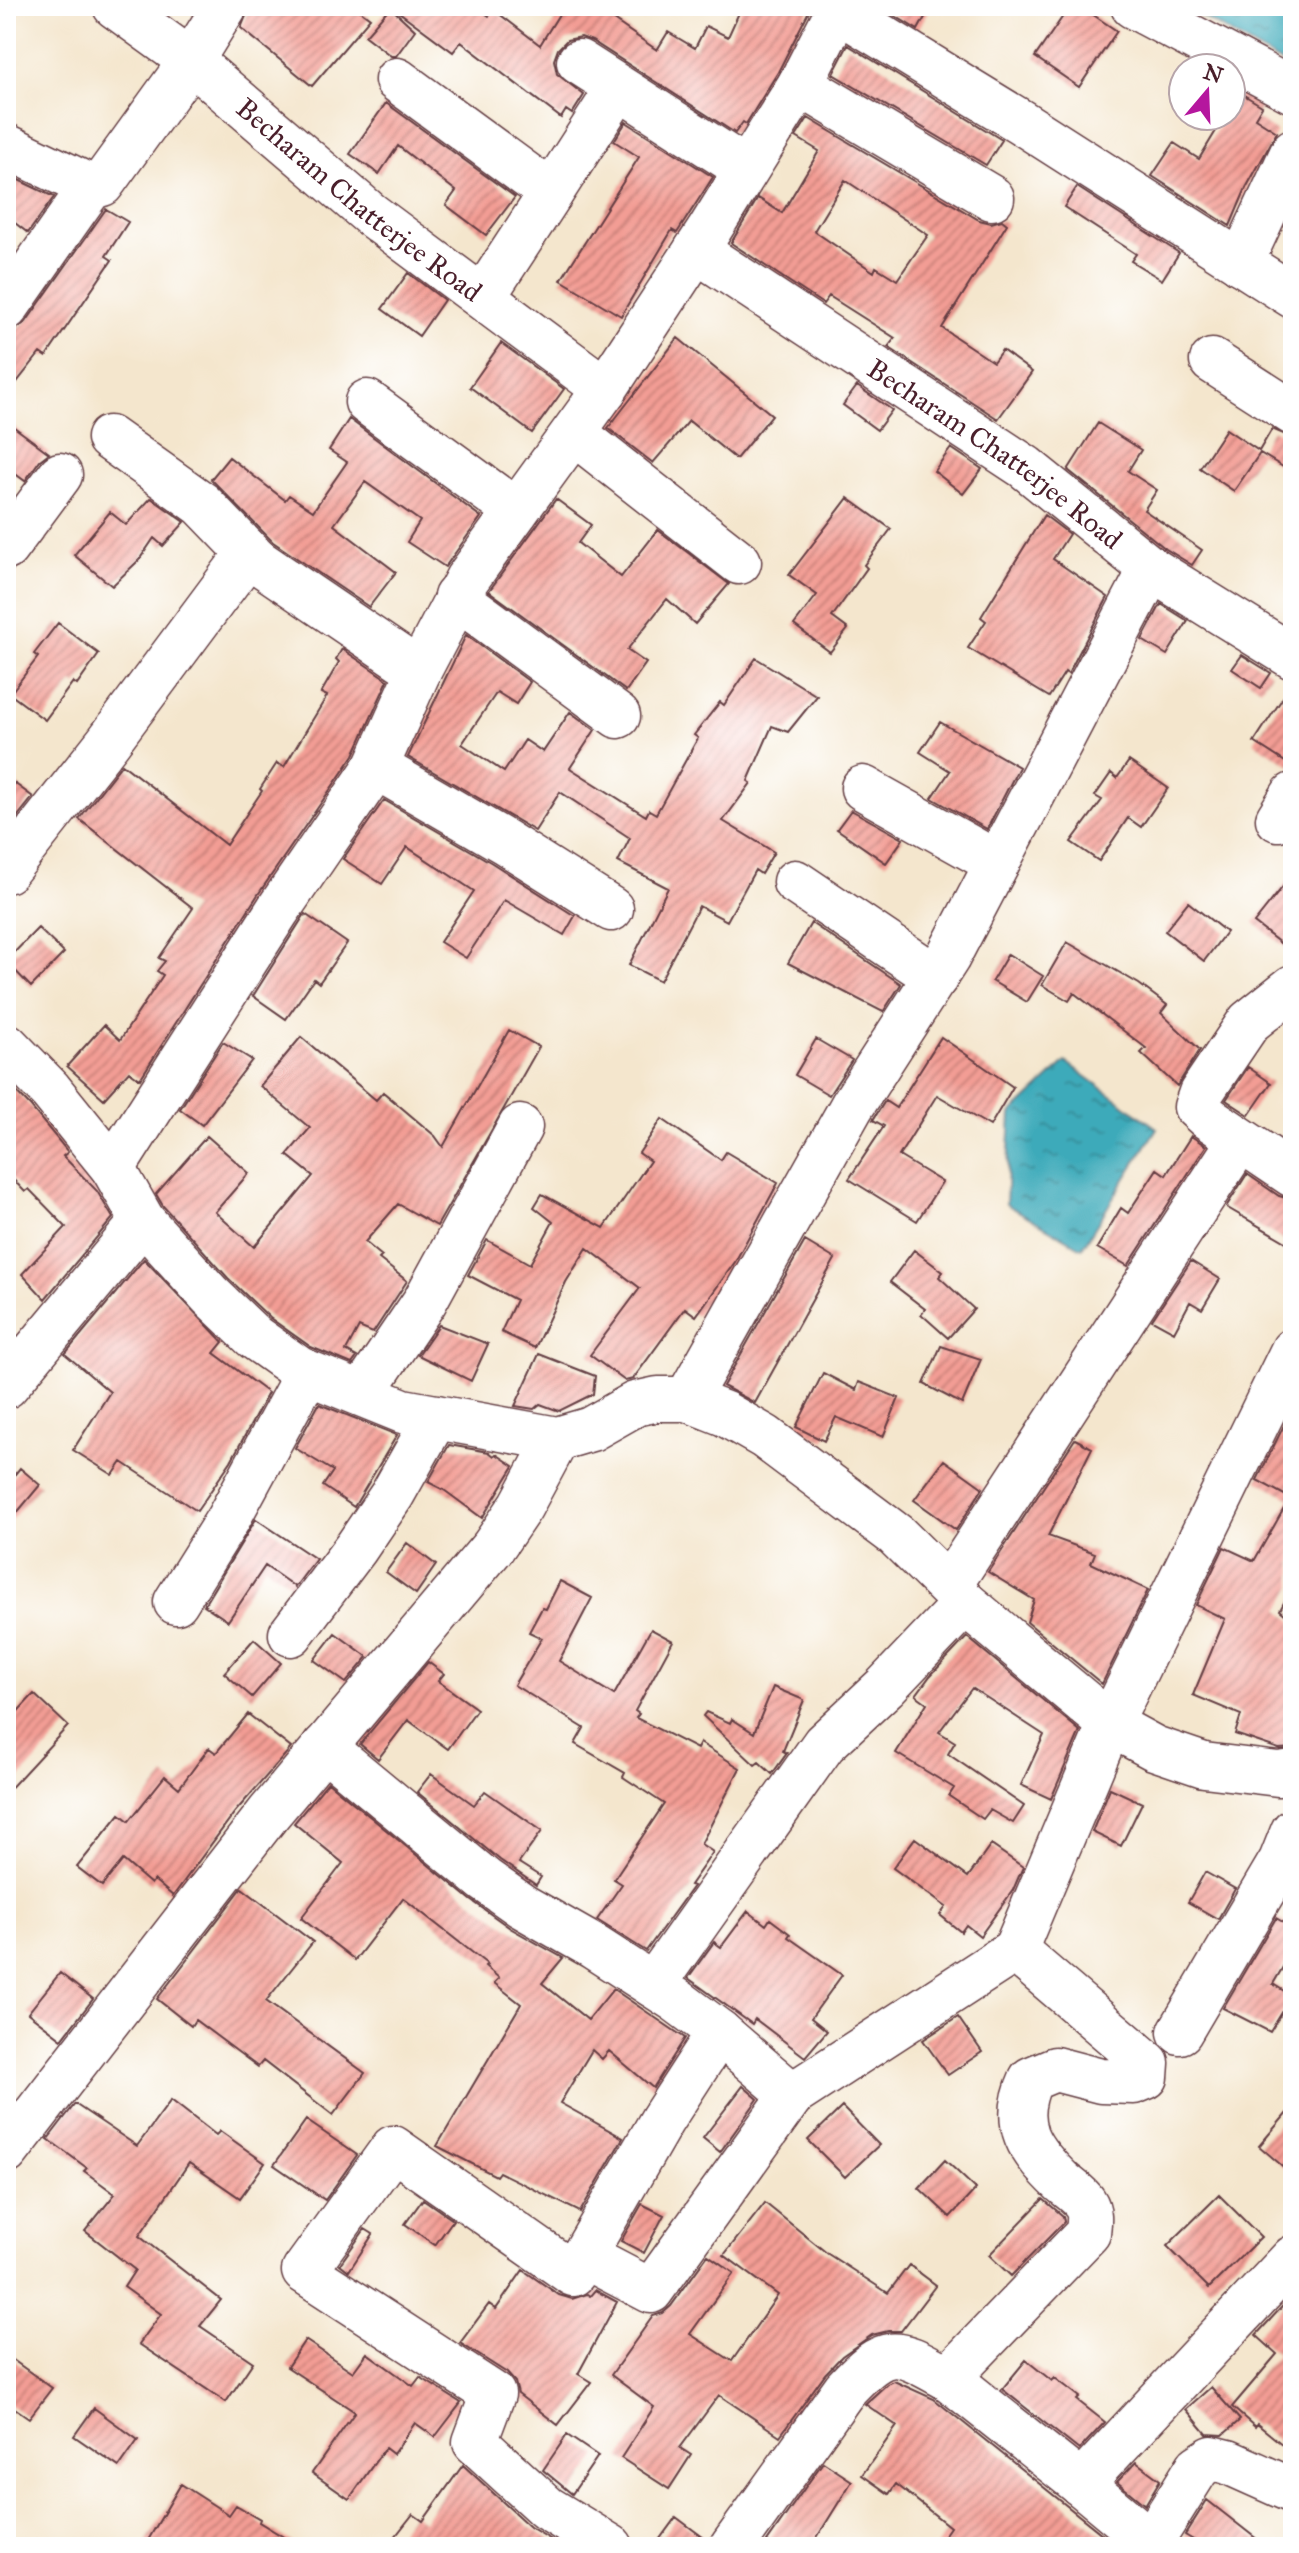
<svg xmlns="http://www.w3.org/2000/svg" width="1299" height="2553" font-family="'IM FELL Great Primer',serif">
<style>
.water{fill:url(#water-ripples);stroke:#436472;stroke-width:2}
.building{fill:url(#building-hatch);fill-rule:evenodd}
.lines{fill:none;stroke-linecap:round;stroke-linejoin:round}
.minor-casing{stroke:#643d43;stroke-width:47}
.minor{stroke:#fff;stroke-width:44}
.labels{text-anchor:middle;stroke-width:7;stroke-linejoin:round;paint-order:stroke}
.street-label{font-size:28px;fill:#4a1f2b;stroke:#fff}
</style>
<defs>
<pattern id="water-ripples" width="26" height="14" patternUnits="userSpaceOnUse" patternTransform="scale(2)"><rect width="26" height="14" fill="#3caaba"/><path d="M2 4q2-2 4 0t4 0M15 11q2-2 4 0t4 0" fill="none" stroke="#348a97"/></pattern>
<pattern id="building-hatch" width="6" height="6" patternUnits="userSpaceOnUse" patternTransform="scale(2)"><rect width="6" height="6" fill="#f39d94"/><path d="M-1 1l2-2M0 6l6-6M5 7l2-2" fill="none" stroke="#c77f79"/></pattern>
</defs>
<rect width="100%" height="100%" fill="#fff"/>
<filter id="ink" filterUnits="userSpaceOnUse"><feTurbulence type="fractalNoise" baseFrequency=".0125" numOctaves="2"/><feDisplacementMap in="SourceGraphic" scale="16" xChannelSelector="R" yChannelSelector="G"/><feConvolveMatrix kernelMatrix="1 2 1 2 8 2 1 2 1" color-interpolation-filters="sRGB"/></filter>
<filter id="wash" filterUnits="userSpaceOnUse"><feTurbulence type="fractalNoise" baseFrequency=".006" numOctaves="4" result="noise"/><feDisplacementMap in="SourceGraphic" scale="32" xChannelSelector="R" yChannelSelector="G"/><feGaussianBlur stdDeviation="1.8" result="paint"/><feColorMatrix in="noise" values="0 0 0 0 0 0 0 0 0 0 0 0 0 0 0 0 0 1.4 0 .05"/><feComposite in="paint" operator="in"/></filter>
<g filter="url(#wash)">
<rect width="100%" height="100%" fill="#f4e6cd"/>
<path class="water" d="M1195,6H1293V70L1194,12Z
M1066,1062L1157,1128L1082,1248L1006,1204L1011,1114Z"/>
<g id="blocks">
<path class="building" d="M250,6H354L370,18L312,86L241,28Z
M391,6H475L489,16L494,10L540,45L564,6H593L657,50L668,32L695,48L706,26L728,37L742,6L811,7L778,72L746,124L743,122L735,133L592,41L581,37L567,40L558,49L554,60L557,74L584,95L572,114L566,110L561,118L461,42L453,52Z
M885,6H931L918,30L884,9Z
M1070,6H1080L1117,31L1079,87L1035,57Z
M390,7L415,30L396,56H391L365,36Z
M848,45L1002,140L986,165L833,74Z
M1239,92L1262,106L1255,118L1277,132L1246,188L1230,226L1152,176L1174,143L1199,159L1225,116H1231V105Z
M386,103L515,197L486,235L446,205L456,191L398,146L379,174L350,154Z
M808,118L979,220L991,223L1002,220L1007,224L942,328L993,362L1002,350L1032,372L998,419L888,347L895,338L829,296L823,304L731,243L758,198L782,213L819,151L796,137ZM845,180L928,235L897,280L876,267L874,272L814,231Z
M626,122L713,177L677,233L672,230L621,316L561,280L639,157L614,141Z
M6,174L54,197L28,233L6,216Z
M1077,187L1179,253L1162,280L1131,261L1136,254L1064,207Z
M106,209L128,222L106,256L112,260L46,357L40,353L6,396V343L13,331L26,322Z
M408,273L444,300L419,336L382,309Z
M678,338L772,415L736,459L689,421L653,463L608,428Z
M501,343L564,389L532,433L470,387Z
M857,386L892,410L877,430L843,405Z
M349,419L481,517L445,567L407,542L420,521L365,482L334,525L396,572L369,607L273,542L211,479L229,457L285,500L289,495L313,511L347,462L329,450Z
M6,421L49,453L40,460L25,481L6,467Z
M1098,423L1141,450L1128,471L1157,490L1144,510L1202,550L1192,565L1166,549L1068,470Z
M1226,429L1259,451L1272,429L1293,438V473L1260,453L1234,491L1200,468Z
M951,448L982,469L963,494L934,471Z
M151,498L185,522L163,546L154,538L139,560L112,586L74,555L110,512L126,525Z
M848,498L891,529L864,565L867,568L832,617L848,629L830,652L794,625L817,595L789,575Z
M556,499L591,525L578,543L621,577L658,530L729,584L695,624L667,599L627,650L646,663L626,691L489,591Z
M1044,515L1069,534L1053,559L1108,597L1068,674L1065,672L1049,697L968,648L986,621L981,617Z
M1161,604L1188,621L1167,655L1142,640Z
M58,623L99,654L77,685L73,682L45,720L10,694L38,657L34,654Z
M466,635L530,682L516,704L497,692L462,744L504,772L525,740L543,752L570,712L595,730L570,768L646,816L649,810L656,814L698,738L694,735L720,702L724,705L756,658L817,696L788,732L772,726L748,781L751,783L723,821L774,852L761,874L755,870L727,921L699,906L660,981L629,965L668,888L618,862L630,838L560,792L535,831L408,757Z
M342,649L388,680L354,755L257,896L140,1079L129,1071L104,1099L67,1066L104,1025L120,1040L163,975L157,971L165,961L159,958L193,908L79,819L122,764L226,845L262,791L260,789L277,763L284,767L327,696L321,693L339,662L336,659Z
M1242,655L1271,673L1261,688L1232,669Z
M1293,682V767L1254,742Z
M940,722L1019,767L987,829L932,798L950,771L920,752Z
M1129,761L1168,788L1141,827L1128,818L1099,861L1071,842L1102,800L1095,796L1111,773L1117,778Z
M6,777L33,797L6,831Z
M384,800L492,863L575,916L564,935L504,900L466,958L440,942L474,891L407,847L382,884L343,859Z
M851,810L903,839L886,863L837,829Z
M1293,874V953L1254,923Z
M1188,902L1226,932L1204,961L1165,931Z
M305,914L347,943L319,983L314,979L286,1019L253,996Z
M811,923L901,984L883,1012L788,963Z
M38,928L64,953L31,987L6,961Z
M1067,942L1139,984L1167,1005L1161,1013L1200,1050L1177,1086L1141,1053L1146,1048L1074,993L1069,1001L1042,985Z
M1008,954L1043,976L1027,1002L992,981Z
M509,1030L539,1047L437,1226L398,1204L365,1242L382,1256L379,1259L407,1281L373,1333L359,1327L346,1351L357,1357L352,1364L311,1347L270,1318L228,1278L163,1206L156,1194L207,1136L249,1173L215,1212L254,1247L313,1176L287,1155L310,1128L260,1086L301,1037L376,1100L383,1092L435,1136L443,1147Z
M941,1037L1013,1087L990,1126L937,1095L899,1156L942,1182L917,1221L849,1179L884,1126L873,1120L885,1101L896,1108Z
M816,1039L852,1060L829,1095L795,1075Z
M223,1042L252,1060L202,1125L180,1109Z
M1248,1067L1271,1083L1249,1115L1226,1100Z
M6,1081L31,1107L68,1152L63,1156L97,1191L113,1218L45,1299L22,1274L66,1227L29,1189L25,1192L6,1172Z
M662,1119L721,1160L726,1152L778,1183L735,1262L696,1316L685,1308L633,1379L625,1381L590,1355L640,1288L587,1248L566,1282L535,1348L501,1332L516,1300L468,1275L487,1240L530,1264L553,1222L534,1207L542,1194L604,1228L650,1161L639,1153Z
M1191,1136L1206,1146L1128,1266L1097,1248L1121,1208L1128,1213L1157,1169L1166,1175Z
M1247,1174L1279,1196L1293,1200V1246L1226,1207Z
M805,1241L835,1259L755,1403L723,1386Z
M914,1250L943,1272L939,1277L974,1309L948,1338L921,1314L925,1309L890,1282Z
M144,1259L223,1342L214,1353L268,1393L231,1461L197,1511L122,1462L113,1475L73,1450L110,1392L65,1354Z
M1191,1261L1220,1279L1202,1309L1190,1302L1174,1332L1152,1320Z
M439,1325L488,1344L471,1381L418,1355Z
M941,1346L981,1359L962,1404L924,1384Z
M539,1354L595,1376L593,1394L559,1411L540,1404L534,1409L515,1406Z
M823,1373L856,1390L859,1382L899,1398L883,1437L836,1417L824,1441L796,1427Z
M319,1404L397,1435L354,1507L323,1486L333,1471L295,1448Z
M1293,1407V1586L1280,1610L1293,1621V1748L1279,1749L1235,1734L1241,1715L1193,1695L1225,1619L1196,1605L1224,1547L1254,1561L1290,1498L1257,1480Z
M1075,1439L1092,1448L1048,1536L1095,1553L1091,1563L1148,1590L1102,1684L1027,1622L1034,1600L988,1572Z
M449,1445L489,1452L494,1456L496,1454L514,1466L482,1518L444,1490L428,1482Z
M944,1460L983,1488L956,1530L914,1500Z
M20,1468L40,1485L6,1526V1485Z
M256,1519L316,1559L295,1587L265,1566L228,1621L204,1605Z
M407,1543L436,1565L416,1594L386,1572Z
M560,1581L592,1598L559,1661L614,1695L651,1629L673,1641L635,1711L639,1714L636,1718L697,1749L700,1743L740,1768L701,1844L713,1852L690,1885L693,1886L646,1951L597,1920L622,1884L614,1879L664,1804L623,1777L625,1773L575,1744L584,1728L514,1685L542,1638L529,1632L542,1608L546,1609Z
M335,1633L368,1657L346,1683L314,1660Z
M967,1637L1080,1731L1051,1799L1021,1785L1044,1735L972,1688L939,1732L955,1742L948,1754L1024,1806L1013,1823L990,1810L983,1819L949,1796L954,1788L896,1753L927,1703L916,1695L930,1676Z
M254,1639L281,1663L252,1697L224,1673Z
M428,1662L444,1674L438,1681L477,1709L448,1749L408,1720L378,1759L360,1744Z
M773,1687L804,1700L783,1751L787,1753L772,1774L759,1762L755,1765L703,1716L706,1712L730,1723L732,1719L754,1733Z
M34,1694L68,1726L6,1793V1724Z
M248,1714L291,1748L235,1812L173,1896L154,1880L151,1884L123,1860L102,1886L77,1867L120,1814L129,1821L165,1776L179,1788L209,1748L216,1753Z
M431,1774L474,1805L485,1791L542,1831L519,1863L541,1877L536,1885L500,1860L417,1792Z
M328,1782L471,1900L510,1928L563,1958L542,1983L588,2020L613,1989L685,2038L653,2088L609,2051L602,2059L592,2050L560,2103L623,2138L580,2212L499,2172L496,2176L437,2146L521,2004L494,1983L499,1978L485,1966L487,1964L403,1898L355,1960L301,1918L343,1863L294,1823Z
M1110,1788L1142,1803L1121,1846L1092,1832Z
M915,1838L968,1877L991,1845L1023,1867L1013,1890L980,1936L966,1925L961,1932L940,1915L946,1907L893,1868Z
M1205,1872L1235,1889L1218,1919L1188,1902Z
M242,1888L313,1942L266,2001L365,2073L333,2115L263,2061L258,2067L195,2020L191,2026L157,1999Z
M748,1911L766,1925L770,1919L790,1934L788,1937L842,1975L811,2018L827,2031L805,2057L755,2019L752,2024L688,1978L714,1942L721,1947Z
M1276,1918L1293,1928V1950L1273,1984L1292,1996L1270,2032L1223,2008Z
M60,1973L93,1999L62,2039L28,2013Z
M958,2017L982,2052L948,2075L923,2040Z
M743,2086L758,2099L720,2152L703,2138Z
M171,2100L216,2135L220,2131L265,2163L240,2198L189,2163L139,2236L221,2300L200,2326L253,2362L226,2402L139,2344L161,2314L124,2287L135,2270L85,2231L115,2194L84,2171L87,2168L48,2139L75,2104L137,2146Z
M1293,2106V2175L1259,2146Z
M842,2107L879,2145L845,2177L808,2140Z
M306,2120L357,2155L325,2200L274,2165Z
M945,2160L976,2189L950,2217L919,2188Z
M1219,2195L1261,2237L1209,2288L1167,2246Z
M423,2199L453,2220L435,2245L405,2224Z
M1043,2199L1063,2216L1064,2222L1011,2276L989,2255Z
M765,2203L828,2254L888,2293L909,2265L936,2285L901,2331H888L872,2335L842,2356L825,2374L780,2436L719,2395L680,2448L691,2455L669,2489L621,2458L654,2407L611,2375L653,2316L663,2313L671,2306L708,2255L734,2273L690,2334L732,2361L778,2295L724,2255Z
M642,2204L664,2215L644,2253L621,2241Z
M365,2229L373,2234L349,2271L340,2264Z
M523,2270L559,2295L572,2299L587,2294L590,2296L595,2290L617,2302L578,2374L591,2382L558,2425L518,2394L515,2382L507,2373L460,2343L489,2304L496,2309Z
M1293,2295V2453L1257,2424L1255,2427L1232,2407L1277,2354L1256,2335Z
M305,2340L353,2372L367,2353L413,2386L420,2377L461,2403L435,2437L415,2423L393,2454L385,2448L349,2499L312,2473L355,2412L287,2367Z
M6,2355L52,2388L29,2418L6,2402Z
M1026,2360L1052,2381L1055,2378L1080,2397L1077,2400L1105,2422L1079,2450L1002,2389Z
M894,2381L934,2399L1113,2543L1110,2547H936L950,2527L896,2484L889,2494L862,2475L897,2426L865,2404L887,2384Z
M1211,2387L1240,2420L1223,2435L1207,2434L1186,2409Z
M94,2408L138,2440L119,2467L74,2436Z
M567,2435L598,2456L572,2494L543,2470Z
M823,2462L852,2481L811,2547H775L767,2542Z
M1136,2462L1160,2480L1145,2505L1117,2482Z
M463,2465L530,2527L563,2547H387L413,2514L423,2521Z
M181,2484L229,2515L236,2505L260,2519L259,2522L300,2547H144Z
M1207,2500L1267,2547H1205L1185,2535Z
M676,2517L708,2541L707,2547H654Z"/>
</g>
</g>
<g filter="url(#ink)">
<use href="#blocks" fill-opacity="0" stroke="#643d43" stroke-width="2"/>
<g class="lines">
<g class="minor-casing">
<g id="minor">
<path id="s1" d="M115,6L191,61L370,214L605,389"/>
<path d="M1133,6L1293,91"/>
<path d="M838,10L1021,122L1293,296"/>
<path d="M579,62L746,169"/>
<path d="M397,80L551,193L618,89"/>
<path d="M800,84L992,198"/>
<path d="M6,146L91,187L102,184L191,61L225,6"/>
<path id="s2" d="M696,250L1025,467L1151,569L1293,657"/>
<path d="M1241,263L1293,151"/>
<path d="M483,297L551,193"/>
<path d="M6,308L91,187"/>
<path d="M1212,361L1293,413"/>
<path d="M367,402L516,511"/>
<path d="M574,433L739,562"/>
<path d="M109,438L202,504L257,561"/>
<path d="M6,548L60,475"/>
<path d="M456,597L618,716"/>
<path d="M376,767L505,842L611,909"/>
<path d="M863,788L997,863"/>
<path d="M1278,819L1293,795"/>
<path d="M6,871L108,742L242,562L249,559L257,561L419,671"/>
<path d="M795,882L936,977"/>
<path d="M1293,987L1249,1022L1201,1093L1196,1107L1207,1117L1293,1175"/>
<path d="M6,1045L50,1090L113,1168L143,1221L210,1295L254,1337L299,1369L403,1411L557,1439L591,1429L635,1404L658,1399H687L725,1414L765,1437L896,1535L965,1603L1110,1724L1154,1748L1204,1765L1278,1774L1293,1772"/>
<path d="M113,1168L278,910L376,767L419,671L467,579L605,389L708,232L800,84L840,6"/>
<path d="M6,1386L143,1221"/>
<path d="M362,1394L425,1301L520,1127"/>
<path d="M687,1399L852,1106L948,957L1151,569"/>
<path d="M949,1586L1240,1140"/>
<path d="M176,1602L228,1519L307,1373"/>
<path d="M291,1634L356,1548L392,1495L436,1417"/>
<path d="M324,1747L485,1880L522,1906L594,1947L676,2000L719,2032L792,2095"/>
<path d="M1015,1950L1110,1724L1293,1350"/>
<path d="M653,1985L824,1744L885,1687L965,1603"/>
<path d="M1180,2032L1281,1861L1293,1831"/>
<path d="M6,2152L269,1813L493,1547L521,1506L557,1439"/>
<path d="M584,2256L651,2291L792,2095L1015,1950L1147,2063L1146,2077L1134,2082L1101,2081L1055,2069L1031,2079C1010,2125 1029,2150 1062,2182C1069,2188 1080,2195 1085,2203C1091,2212 1089,2223 1088,2233L948,2378L1081,2484"/>
<path d="M611,2547L547,2508L475,2442L493,2394L304,2271L393,2148L573,2274L662,2120L719,2032"/>
<path d="M732,2547L845,2389C889,2342 896,2350 948,2378"/>
<path d="M1148,2547L1151,2542L1081,2484L1293,2258"/>
<path d="M1154,2547L1151,2542L1198,2467L1212,2458L1228,2462L1293,2491"/>
</g>
</g>
<use href="#minor" class="minor"/>
</g>
</g>
<g class="labels">
<g class="street-label">
<text dy="10" stroke="none"><textPath href="#s1" startOffset="312">Becharam Chatterjee Road</textPath></text>
<text dy="10" stroke="none"><textPath href="#s2" startOffset="362">Becharam Chatterjee Road</textPath></text>
</g>
</g>
<rect width="1299" height="2553" fill="none" stroke="#fff" stroke-width="32"/>
<g transform="translate(1207 92) rotate(19)"><circle r="38" fill="#ffffff" stroke="#b7a5aa" stroke-width="2"/>
<path d="M0-6L14 30L0 20L-14 30Z" fill="#b5179e"/>
<text y="-12" font-size="22" font-weight="bold" text-anchor="middle" fill="#4a1f2b">N</text>
</g>
</svg>
